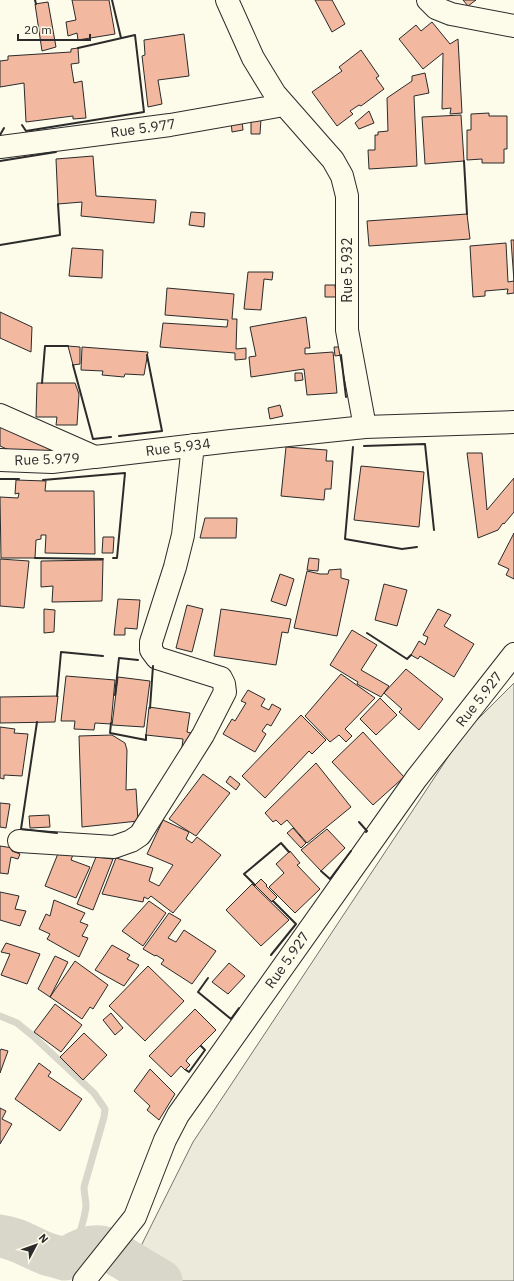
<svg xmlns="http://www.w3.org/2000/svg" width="514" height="1281" font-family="'IBM Plex Sans',sans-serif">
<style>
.green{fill:#ecebdb;stroke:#74746e}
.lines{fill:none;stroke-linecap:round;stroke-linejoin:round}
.stream{stroke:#d8d7c9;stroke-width:7}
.river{stroke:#d8d7c9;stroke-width:43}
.building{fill:#f2b8a0;stroke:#2b2b2b}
.street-casing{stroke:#2b2b2b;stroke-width:24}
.street{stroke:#fdfbea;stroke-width:22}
.wall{stroke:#2b2b2b;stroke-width:2}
.labels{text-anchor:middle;stroke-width:3;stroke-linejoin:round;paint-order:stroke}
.street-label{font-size:14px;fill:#2b2b2b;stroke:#fdfbea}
</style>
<rect width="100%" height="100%" fill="#fdfbea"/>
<path class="green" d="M514,683V1281H132L130,1275L138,1252L193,1142L464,733Z"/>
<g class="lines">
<path class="stream" d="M0,1016L17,1023L33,1036L94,1093L105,1109L104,1117L84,1187C84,1194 86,1200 86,1206C85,1220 78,1233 78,1247L81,1250"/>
<path class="river" d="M0,1236C17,1238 31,1248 47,1254C53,1256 59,1257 65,1259C78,1251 90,1244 106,1248L161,1281"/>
</g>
<path class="building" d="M72,0H109L115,34L78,40L77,33L68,36L66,22L76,20Z
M315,0H332L345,24L332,32Z
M463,0H476L468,6Z
M48,2L56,47L42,51L35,4Z
M432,22L450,44L458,39L462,113L450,114L451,108L442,109L443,53L423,69L399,39L416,25L421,31Z
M184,34L189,76L158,80L162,104L148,107L142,56L145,55L144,40Z
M78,48L79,63L71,64L74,83L82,81L86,118L73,119V116L26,122L24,83L0,87V61L8,60V56L71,52V49Z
M361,50L379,76L376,78L384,89L361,106L359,105L350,111L353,114L337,126L312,92L342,71L339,67Z
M425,73L429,93L414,96L417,166L369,169L368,150H375V135H378V132L388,131L387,98L412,81V76Z
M369,111L374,123L359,129L355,123Z
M489,113V116H507V149H504V163H482V159L467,160V130H471V114Z
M461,115L464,161L425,164L422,117Z
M251,119H261L260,134H251Z
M242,120L243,130L232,132L231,121Z
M93,156L96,196L156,200L154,223L81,216L82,202L58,204L56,159Z
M191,212L205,213L204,227L189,225Z
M467,214L470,239L369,246L367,221Z
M511,240H514V293L507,294L508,289L485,291V296L473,297L470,246L506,243L508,282L514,281Z
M72,248L103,250L102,278L69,276Z
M248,272H273L272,280L264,279L261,310L244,309Z
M325,285H335L336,297H325Z
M167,288L234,294L232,319H237L236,349L246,348V359L235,360V353L160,347L163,323L227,327L228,320L165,315Z
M0,312L32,327L31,352L0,338Z
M306,317L310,348H305V354L333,352L337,393L307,395L304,369L251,377L249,357L256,356L250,327Z
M68,346L80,347V364L73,365Z
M82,347L148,352L144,375L125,374L124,377L102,375L103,371L81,370Z
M334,347H341L342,355L335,356Z
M295,373H302L303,380L295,381Z
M37,383H75L79,394L77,425H56L57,417H36Z
M280,405L283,416L270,419L268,408Z
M0,422L52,445L47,456L9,450L0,446Z
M286,447L327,450L326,461H333L331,489H325L324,500L281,496Z
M467,453H482L487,510L514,478V512L504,524L503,523L498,530L478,538Z
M361,466L424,472L419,527L354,520Z
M16,480L46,481L45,491H94L95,554L45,553L46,535H41V539L36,540L35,558H1L0,497L18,498L19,493L15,494Z
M205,518H237L236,538H200Z
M514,533V579L506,575L509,569L498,564Z
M103,537H114L113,553H102Z
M309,558L319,559L318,571L307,570Z
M0,559L29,561L24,608L0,606Z
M103,560L102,601L52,602L53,586L41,587V561Z
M341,569V578L349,580L337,636L294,628L307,571L320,574H328L329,570Z
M280,574L294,579L286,606L271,601Z
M384,584L407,590L397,626L375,620Z
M118,599L140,600L137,629L125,628V635H114Z
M187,605L203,609L192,652L176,648Z
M44,609L55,610L54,632L44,633Z
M221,609L291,619L288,633L282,632L276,665L214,656Z
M438,609L451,615L444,626L474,644L454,677L420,656L418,659L411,655L419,641L425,645L428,637L423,635Z
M352,630L377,645L361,670L389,686L381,697L357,684L358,682L330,665Z
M406,669L443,699L419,730L399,712L402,709L384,693Z
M341,674L375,698L345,729L352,736L346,742L339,735L330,742L305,716Z
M66,676L115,680L111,724L95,723L94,730L74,729L75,721H61Z
M118,677L150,681L144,727L112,725Z
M248,690L265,699L261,706L269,710L272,704L281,709L271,726L267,724L262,731L266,734L255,752L223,734L232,719L235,721L246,703L241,701Z
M58,696L55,722L0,723V697Z
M380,698L397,715L376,735L360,719Z
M149,707L190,713L187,732L195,734L187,748L182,747L183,739L146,735Z
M301,715L326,740L312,754L309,751L265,798L242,776Z
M0,727L15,729L14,733L28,734L22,776L4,775V779L0,778Z
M363,732L404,777L373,805L332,762Z
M112,735L125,743L127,750L126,790L136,789L138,821L82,827L79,736Z
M316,763L351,807L307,843L287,820L281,825L276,820L273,822L265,813Z
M203,774L230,793L196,836L169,819Z
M230,776L240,784L236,790L226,782Z
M0,803L10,804L6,828L0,827Z
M49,815L50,827L30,828L29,816Z
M163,820L189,832L186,839L192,843L197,837L221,855L173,913L151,896L148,899L144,897L143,902L102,894L116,858L153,868L149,881L159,886L173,865L147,854Z
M293,828L306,843L301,848L287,833Z
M327,829L345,848L321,871L301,850Z
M0,846L13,848L12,851L20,854L18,859L11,857L8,874L0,873Z
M59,851L74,852L71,860L90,867L76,898L45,886Z
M290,851L300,863L297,865L320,889L295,913L269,887L284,873L276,864Z
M96,857L113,859L93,910L77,904Z
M261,879L267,885L266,886L277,897L272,902L255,885Z
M252,884L289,920L261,946L226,910Z
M0,892L19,896L15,909L26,911L20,926L0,920Z
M54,900L85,913L80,922L88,925L82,936L88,938L79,957L47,939L50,934L39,929L46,914L50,916Z
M149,901L166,913L143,946L122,931Z
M169,913L181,920L168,938L176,942L184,930L216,951L192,984L161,964L164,960L156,955L155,956L143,949Z
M6,943L40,954L27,984L1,975L10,954L1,952Z
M112,945L130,955L127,959L139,965L124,986L95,970Z
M55,956L68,962L50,997L38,989Z
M75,961L108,985L93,1009L90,1007L82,1019L50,997Z
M229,963L245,976L228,994L212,982Z
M148,966L184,1001L145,1041L109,1006Z
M55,1004L82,1025L61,1052L34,1032Z
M195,1009L216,1030L188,1058L186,1061L190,1065L185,1070L181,1066L171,1077L149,1056Z
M111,1013L123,1028L115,1035L103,1020Z
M84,1033L107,1055L83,1080L60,1057Z
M1,1049L8,1051L0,1073V1051Z
M39,1063L51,1072L48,1076L82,1099L60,1131L15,1099Z
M150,1069L175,1094L159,1120L147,1110L150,1106L134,1091Z
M0,1108L6,1111L2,1119L12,1124L0,1144Z"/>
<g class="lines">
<g class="street-casing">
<path id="street" d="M227,0L253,58L275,94L333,160L342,176L347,196V330L365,427L514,422
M428,0L436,8L451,14L514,26
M0,147L170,125L284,105
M0,415L95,457L231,441L365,427
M0,460L52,462L93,457
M19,841L114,847L131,841L140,835L203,735L225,692L224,684L221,678L157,658L151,650V642L175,567L183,535L193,445
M84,1281L135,1217L165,1140L178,1115L416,779L514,654"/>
</g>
<use href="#street" class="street"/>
<path class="wall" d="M35,0L36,4
M112,0L121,38
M22,125L26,131L144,112L135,35L78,48
M0,135L4,128
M0,161L56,152
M464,161L467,214
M0,245L60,235L58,204
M341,355L346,397
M73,365L93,439L111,437
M42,383L45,346H68
M119,436L162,431L147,355
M364,446L425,444L434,530
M353,447L345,539L402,549L417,547
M0,479H19
M43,480L125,473L117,558H113
M35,558L103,559
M367,633L407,659L411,655
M115,695L119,658L138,660
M57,696L61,652L103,656
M150,708L153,666
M37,722L21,829L57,833
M111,723L110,733L146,740V735
M359,822L367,831L366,832
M321,871L330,879L351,851
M255,885L244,874L281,843L289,852
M271,955L296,924L273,901
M208,978L198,992L231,1019L239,1008
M186,1070L189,1072L205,1050L201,1046"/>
</g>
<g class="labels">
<g class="street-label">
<text transform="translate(143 128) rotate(-8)" y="5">Rue 5.977</text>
<text transform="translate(347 270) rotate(-90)" y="5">Rue 5.932</text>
<text transform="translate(178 447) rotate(-7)" y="5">Rue 5.934</text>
<text transform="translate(47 459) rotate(-2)" y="5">Rue 5.979</text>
<text transform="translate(479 699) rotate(-52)" y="5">Rue 5.927</text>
<text transform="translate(287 960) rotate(-55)" y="5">Rue 5.927</text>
</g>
</g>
<g transform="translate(36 1245) rotate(49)" stroke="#fdfbea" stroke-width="3" paint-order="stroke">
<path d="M0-3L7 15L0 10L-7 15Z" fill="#2b2b2b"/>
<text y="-6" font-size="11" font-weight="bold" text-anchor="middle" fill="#2b2b2b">N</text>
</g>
<path d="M18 34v6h72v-6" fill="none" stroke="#2b2b2b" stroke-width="2"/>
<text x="24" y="34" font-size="12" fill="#2b2b2b" stroke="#fdfbea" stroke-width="3" paint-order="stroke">20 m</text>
</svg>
